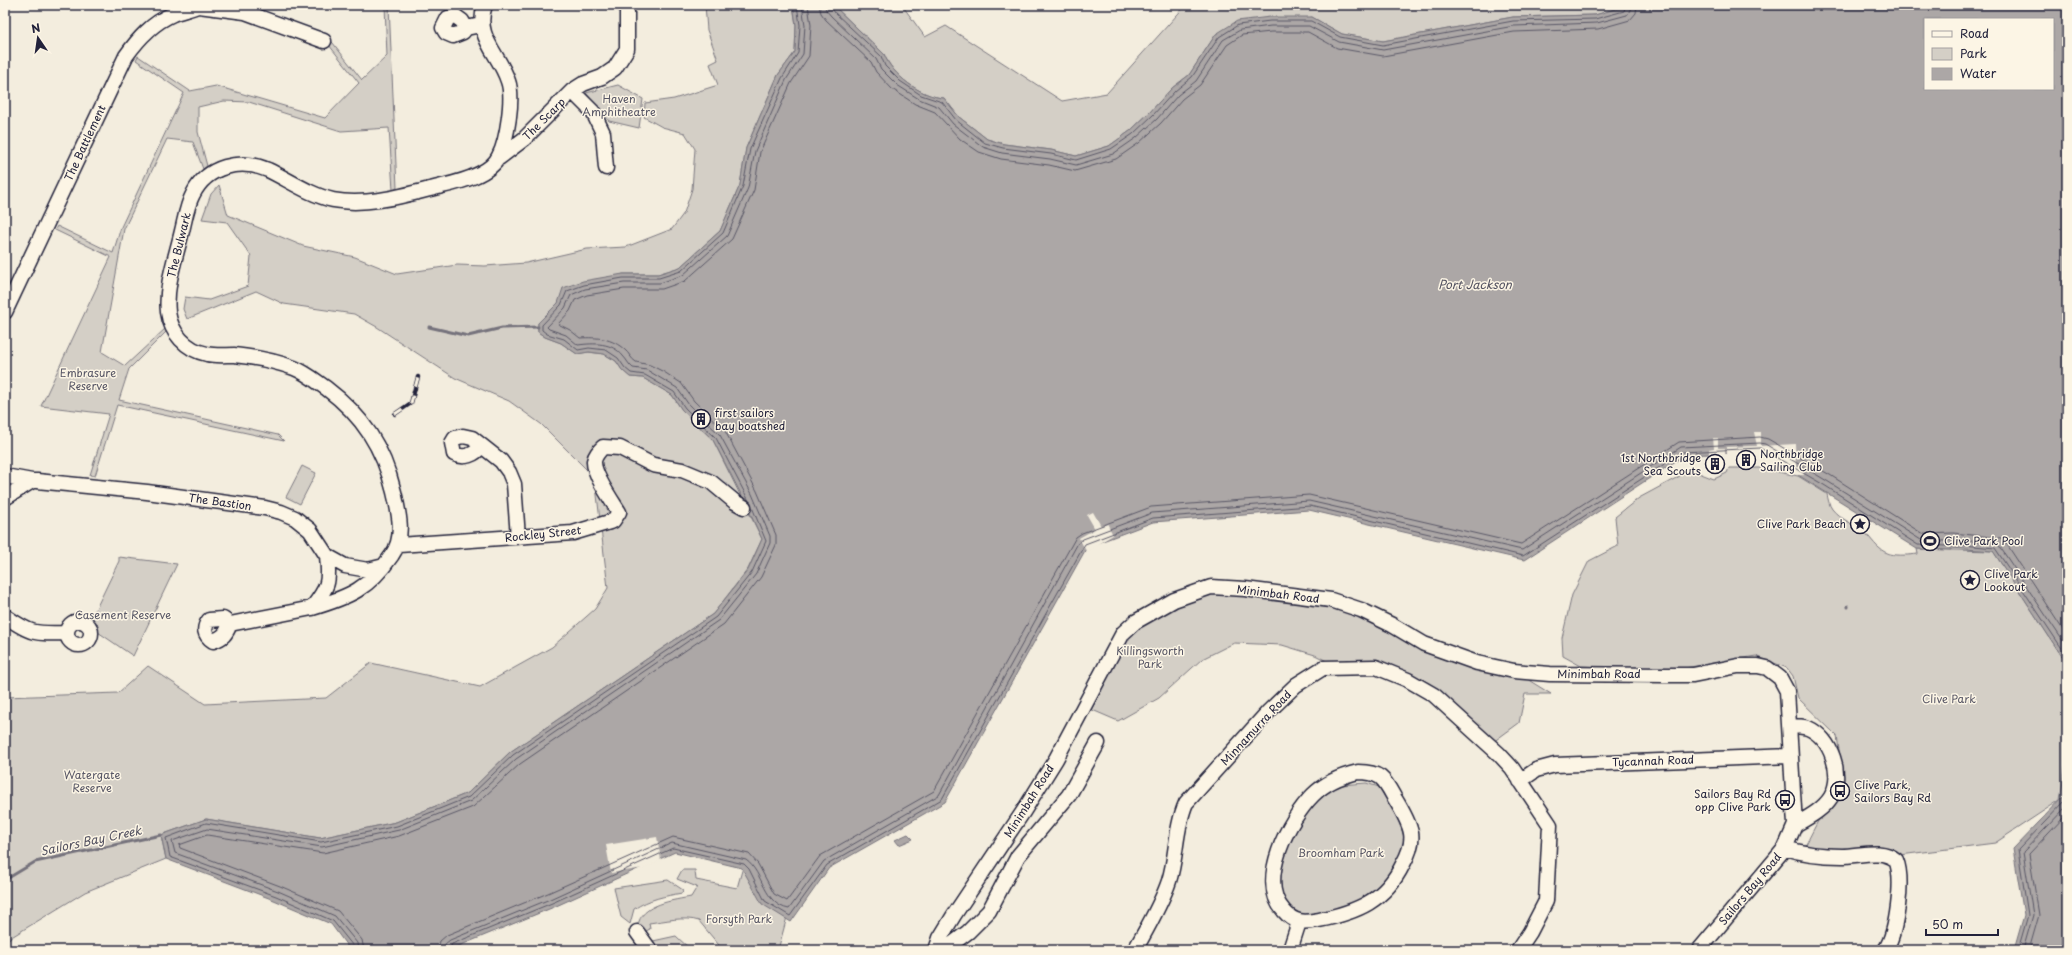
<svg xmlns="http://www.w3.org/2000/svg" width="2072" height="955" font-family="'Playpen Sans',sans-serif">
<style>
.green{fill:#d4cfc6;stroke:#7b7880}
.water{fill:#aca7a6;stroke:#75727b;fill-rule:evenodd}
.pier{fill:#f3edde}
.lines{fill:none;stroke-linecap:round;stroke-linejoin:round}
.shore{stroke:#595766;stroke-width:1}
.stream{stroke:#75727b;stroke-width:3}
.minor-casing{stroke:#22223b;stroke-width:17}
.minor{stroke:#fcf5e5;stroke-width:14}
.rail-casing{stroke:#22223b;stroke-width:4.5}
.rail{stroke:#fcf5e5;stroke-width:3;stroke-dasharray:9;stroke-linecap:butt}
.labels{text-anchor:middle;stroke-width:3;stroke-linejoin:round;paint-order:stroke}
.park-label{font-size:11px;fill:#575665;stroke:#fcf5e5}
.street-label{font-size:11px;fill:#22223b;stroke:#fcf5e5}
.poi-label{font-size:11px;fill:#22223b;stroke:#fcf5e5;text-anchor:start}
.water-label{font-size:12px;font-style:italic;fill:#525160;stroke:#fcf5e5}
</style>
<rect width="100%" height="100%" fill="#f3edde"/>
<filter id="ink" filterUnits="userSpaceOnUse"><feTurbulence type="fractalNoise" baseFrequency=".025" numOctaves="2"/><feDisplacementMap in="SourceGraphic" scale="8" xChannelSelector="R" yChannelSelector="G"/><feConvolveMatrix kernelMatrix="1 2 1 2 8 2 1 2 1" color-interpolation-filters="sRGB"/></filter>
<g filter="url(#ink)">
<path class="green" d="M385,5H389L397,188L393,190L389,128L341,131L249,102L224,101L198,107V132L207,166L203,169L193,142L167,139L124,229L102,352L125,366L166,328L167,331L129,369L119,400L278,435L284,441L117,405L95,476L90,475L109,414L41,406L111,257L55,230L57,226L113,253L121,227L184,93L136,60L138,56L190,91L216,86L325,118L359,83L325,40L329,38L362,80L387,56Z
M705,5H793L796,25L795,52L778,75L746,148L740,185L720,231L680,267L658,274H623L558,303L538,323V332L545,337L561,343L577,354L588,352L604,354L616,361L622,370L630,377L643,378L672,395L682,410L713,440L762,539L748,569L713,614L510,752L468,793L396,822L320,838L206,819L161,835L166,859L85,892L5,941V697L118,693L148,666L205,704L326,698L371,663L480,687L552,647L595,609L608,588L595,478L541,424L509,401L455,378L377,327L354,314L284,304L256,291L187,319L183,309L185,297L209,300L248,286L251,256L227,222L202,219L211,194L219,185L228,215L303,246L355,257L397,274L457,265L485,266L526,263L587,249L626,247L672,229L684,213L692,189L695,149L685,133L662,127L644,117L645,103L674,99L718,85L710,64L718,60L707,30Z
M833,5H902L925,37L946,26L1062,101L1107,93L1186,5H1629L1595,15L1513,17L1383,41L1342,34L1312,17L1216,34L1189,75L1172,88L1150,112L1130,131L1109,146L1076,156L1051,150L1004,144L987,139L959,117L944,98C921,97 892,75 884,54Z
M618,85L643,99L639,128L609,121L586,93Z
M302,466L316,473L300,504L286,497Z
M1729,468H1759L1798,476L1827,494C1828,499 1829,505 1832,509C1840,519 1852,523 1862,530C1872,538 1876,550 1890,554C1899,556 1909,555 1918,554L1917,549L1993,551L2067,664V756L2060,800L1995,843L1900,855L1801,854L1818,821L1845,791L1837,736L1798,698L1793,676L1787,668L1756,656L1672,670L1581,666L1563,656L1562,638L1572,595L1589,561L1618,546L1615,517L1639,498L1691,470L1714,479L1727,473Z
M119,557L177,564L133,656L92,628L89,623L119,561Z
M1211,587L1361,610L1414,644L1514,671L1551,694H1525L1519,723L1489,745L1408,680L1337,666L1315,655L1282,645L1234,643L1202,659L1159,698L1118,721L1090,709L1123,633Z
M1366,783L1379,787C1389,804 1403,824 1405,843C1408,860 1377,893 1367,906L1301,917L1285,906L1275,863L1279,852L1317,796L1341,785Z
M743,867L787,917L778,950H723L699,921C684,916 665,921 649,923L650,929L644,932L638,926C640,904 675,900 691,897L697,887L677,879L682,870H695L696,880L737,888Z
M668,880L683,890L682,893C665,896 649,899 634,909L630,924L621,917L614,888Z
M676,936L691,950H655L651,946L653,941Z"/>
<path class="water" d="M793,5H833L884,54C892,75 921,97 944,98L959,117L987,139L1004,144L1051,150L1076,156L1109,146L1130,131L1150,112L1172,88L1189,75L1216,34L1237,21L1270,17H1312L1342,34L1383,41L1513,17L1595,15L1629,5H2067V664L1993,551L1951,548V550L1917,549L1761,452L1685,455L1524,560L1309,510L1153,522L1087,547L945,802L829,868L791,922L762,904L742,868L675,852L554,907L449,950H350L331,924L274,900L166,859L161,835L206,819L320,838L396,822L468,793L510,752L713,614L748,570L762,539L743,498L713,440L682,410L672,395L643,378L630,377L622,370L616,361L604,354L589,352L577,354L561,343L545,337L538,332V323L558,303L563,288L583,281L623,274H658L680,267L720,231L740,185L746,148L778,75L795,52L796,25ZM1925,19H2053V89H1925Z
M2067,793V950H2014L2024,915L2013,849Z
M908,834L913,839L899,845L895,840Z"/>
<path class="pier" d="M1754,432H1761V446L1795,444L1796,467H1803L1804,475H1796L1760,454L1727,455V447L1757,446Z
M1713,438H1718V448H1725V455L1709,456V449L1714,448Z
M1093,512L1101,526L1107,523L1113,535L1086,551L1079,538L1095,529L1087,515Z
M657,837L661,860L644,868L611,873L606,845Z"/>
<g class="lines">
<path class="shore" d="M819,5L821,13L826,20L871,62L876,72L892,89L915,104L935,112L960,139L979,152L1001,159L1049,165L1075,171L1116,159L1139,143L1161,123L1182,99L1200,85L1227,45L1242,35L1271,32H1308L1337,48L1383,56L1514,32L1598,29L1630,20L1636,13L1637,5
M825,5L826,10L831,16L876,59L881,69L897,85L919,99L939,107L953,124L983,147L1002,153L1050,159L1076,165L1113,154L1136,138L1157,119L1178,95L1196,81L1223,40L1240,30L1271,26H1309L1339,42L1383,50L1514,26L1597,23L1627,15L1630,10L1631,5
M830,5L835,13L881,56L885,66L900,81L921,95L942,102L956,120L985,143L1003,148L1051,154L1076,160L1111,149L1133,134L1153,115L1175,91L1192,77L1219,37L1238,25L1270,21H1311L1340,37L1383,45L1513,21L1595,19L1624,11L1626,5
M749,501L716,438L685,408L674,392L645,375L631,373L625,368L618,358L606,350L589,348L578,350L564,339L547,334L542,330V325L561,305L567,291L584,285L623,278H659L681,271L723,233L743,186L750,149L782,78L798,53L800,25L797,5
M353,950V946L333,921L276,896L170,857L166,838L206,823L321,842L397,826L469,797L513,755L716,617L752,572L766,541L752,507
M358,950L357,943L335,916L278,891L175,853L172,841L207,829L322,847L399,830L471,801L516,759L719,620L756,574L770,543V536L752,494L720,435L689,405L677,388L647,370L633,368C628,364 627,360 623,356C612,342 594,343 578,345L566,335L549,329L547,327L565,308L571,295L585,289L624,283H660L683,275L727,236L748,188L755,151L786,80L803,54L805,25L802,5
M364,950L362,940L338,911L280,886L180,848L179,845L207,835L323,853L399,836L473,807L520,764L724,624L761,577L776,545V535L757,491L725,431L694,401L681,383L664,372L650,365L636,362C631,359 629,353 625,350C612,338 597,337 580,338L570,330L558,324L570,311L575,300L587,295L624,289H662L685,281L732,239L754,190L760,152L791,83L809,56L811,25L808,5
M438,950L440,941L447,935L548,893L673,837L749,854L758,864L774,894L787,901L820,856L934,791L1076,537L1082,533L1151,507L1309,495L1521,544L1679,442L1760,437L1768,439L1830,475L1923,534L1953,533L2001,538L2006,543L2067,636
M444,950L445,944L450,940L550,899L672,843L746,860C764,873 763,904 789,909L824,861L939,795L1078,543L1083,539L1152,513L1309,501L1522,550L1681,447L1760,443L1765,444L1827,481L1921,540L1946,541L1952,539L1998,544L2067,647
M449,950L452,944L552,903L673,848L744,864L749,869L765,901L790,916L827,865L942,799L1085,544L1153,518L1310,506L1523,556L1683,452L1760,448L1824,485L1918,545L1947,546L1952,544L1995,548L2067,656
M2018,950L2028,915L2018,850L2067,799
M2023,950L2033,915L2023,852L2067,806
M2029,950L2039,915L2029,854L2067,814"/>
<path class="stream" d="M429,327L468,336L502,328L538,327
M1848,606V607
M5,880L35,862L161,835"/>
<g class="minor-casing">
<path id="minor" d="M242,5L245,12L324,41
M199,6L245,12
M466,28L462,21L455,16L448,18L443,28L446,33L453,36L463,32L466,28L481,25
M572,91L593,112L603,133L606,168
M499,158L524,139L572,91L583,84L602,77L615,68L627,49V5
M5,312L126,56C138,39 152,23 173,14C181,11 191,9 200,5
M481,446C475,455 464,459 454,454L452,443L455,438L463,436L472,438L501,461L509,472L514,484L518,537
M5,476L32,481
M5,498L32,481H37L147,492L265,508L281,512L295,518L310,530L327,556L345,566L368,570L384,566
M399,545L573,533L613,521L619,512C612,501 593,474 594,461C595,455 599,451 603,447L620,448L653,465L682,470L711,482L735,502L744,507
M312,608C349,597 369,589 392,555C405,537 399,513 394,492C383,447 363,416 326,388C316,381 305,372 294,368C275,361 253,357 234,355C225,355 215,356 207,354C186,350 171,333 168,312C165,286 176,257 182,231C185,219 187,205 193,194C207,166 240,158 268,170C289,180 310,195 333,200C368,207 409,194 442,186C460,182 491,174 499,156C507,141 514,97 508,81C499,53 474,37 485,5
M5,616C31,634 34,634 66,633
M67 633a12 12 0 1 1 24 0a12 12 0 1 1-24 0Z
M230,624L223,619L209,620C203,628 204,635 213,641C223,638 226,634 230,624L312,608C328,587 330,583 327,556
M1789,726C1795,726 1802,726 1808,728C1831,738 1844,774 1831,797C1823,810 1807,818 1795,825
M1358,772C1381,772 1384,779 1394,797C1400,807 1409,821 1411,833C1413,844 1408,855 1403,864C1385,901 1357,912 1319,920C1304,923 1294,923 1284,911C1256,881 1289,819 1313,795C1326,782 1341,776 1358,772Z
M1520,781L1536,770L1555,765L1789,756
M1785,848C1803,854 1822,856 1842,856C1859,856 1882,848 1896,860C1904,879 1897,933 1885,950
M637,932L650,950
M936,950L940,938L954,915L1023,812L1056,759L1123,633L1135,622L1174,600L1211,587L1245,589L1331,600L1361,610L1392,625L1424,644L1477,663L1514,671L1550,674L1666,675H1693L1738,666H1758L1767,668L1780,678L1787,691L1795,825L1785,848L1699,950
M944,950L968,932L989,911L1018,856L1069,795L1098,743
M1135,950C1147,928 1161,905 1169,881C1177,856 1175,828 1186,803L1269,711L1296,685L1323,668L1376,667L1408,680L1434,695L1499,754L1512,768L1550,825L1546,901L1530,932L1518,950
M1290,950L1299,922"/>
</g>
<use href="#minor" class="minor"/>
<g class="rail-casing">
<path id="rail" d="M395,414L411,403L418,377"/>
</g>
<use href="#rail" class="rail"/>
</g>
</g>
<defs>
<g id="building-ring" transform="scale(1)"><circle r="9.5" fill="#fcf5e5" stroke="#22223b" stroke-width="1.5"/><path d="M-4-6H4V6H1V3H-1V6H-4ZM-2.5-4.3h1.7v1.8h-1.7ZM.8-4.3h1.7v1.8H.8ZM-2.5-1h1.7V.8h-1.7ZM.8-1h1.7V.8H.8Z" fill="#22223b"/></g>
<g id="sight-ring" transform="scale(1)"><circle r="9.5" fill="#fcf5e5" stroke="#22223b" stroke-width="1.5"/><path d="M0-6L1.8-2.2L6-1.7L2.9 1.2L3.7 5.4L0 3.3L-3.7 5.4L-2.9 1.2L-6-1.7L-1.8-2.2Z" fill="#22223b"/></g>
<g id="stadium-ring" transform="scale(1)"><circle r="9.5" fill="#fcf5e5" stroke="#22223b" stroke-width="1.5"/><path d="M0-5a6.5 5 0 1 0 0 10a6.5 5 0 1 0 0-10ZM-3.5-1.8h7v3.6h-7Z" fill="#22223b"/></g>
<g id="bus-ring" transform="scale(1)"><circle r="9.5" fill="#fcf5e5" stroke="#22223b" stroke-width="1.5"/><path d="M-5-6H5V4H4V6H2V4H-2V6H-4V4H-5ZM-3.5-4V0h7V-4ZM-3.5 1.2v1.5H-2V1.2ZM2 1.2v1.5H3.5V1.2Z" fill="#22223b"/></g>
</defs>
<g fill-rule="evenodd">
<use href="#building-ring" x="701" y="419"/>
<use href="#building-ring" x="1746" y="460"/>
<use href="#building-ring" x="1715" y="464"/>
<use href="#sight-ring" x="1860" y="524"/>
<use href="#stadium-ring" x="1930" y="541"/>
<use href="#sight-ring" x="1970" y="580"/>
<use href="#bus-ring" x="1840" y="791"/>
<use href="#bus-ring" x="1785" y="800"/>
</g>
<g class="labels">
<g class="park-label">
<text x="619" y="103">Haven<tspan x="619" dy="13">Amphitheatre</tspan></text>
<text x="88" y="377">Embrasure<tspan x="88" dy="13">Reserve</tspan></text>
<text x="123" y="619">Casement Reserve</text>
<text x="1150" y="655">Killingsworth<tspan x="1150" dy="13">Park</tspan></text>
<text x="1949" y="703">Clive Park</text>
<text x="92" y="779">Watergate<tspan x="92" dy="13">Reserve</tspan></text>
<text x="1341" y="857">Broomham Park</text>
<text x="739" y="923">Forsyth Park</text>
</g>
<g class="street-label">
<text transform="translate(544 119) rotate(-45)" y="4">The Scarp</text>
<text transform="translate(85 143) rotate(-65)" y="4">The Battlement</text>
<text transform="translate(179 245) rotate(-76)" y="4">The Bulwark</text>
<text transform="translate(220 502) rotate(8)" y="4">The Bastion</text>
<text transform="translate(543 534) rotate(-6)" y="4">Rockley Street</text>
<text transform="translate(1278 594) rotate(7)" y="4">Minimbah Road</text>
<text x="1599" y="678">Minimbah Road</text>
<text transform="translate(1256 728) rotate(-47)" y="4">Minnamurra Road</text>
<text transform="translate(1653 761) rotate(-2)" y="4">Tycannah Road</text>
<text transform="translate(1029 801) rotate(-58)" y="4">Minimbah Road</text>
<text transform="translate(1750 889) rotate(-50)" y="4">Sailors Bay Road</text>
</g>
<g class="poi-label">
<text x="715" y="417">first sailors<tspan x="715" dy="13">bay boatshed</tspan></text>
<text x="1760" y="458">Northbridge<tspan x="1760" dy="13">Sailing Club</tspan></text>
<text x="1701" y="462" text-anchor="end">1st Northbridge<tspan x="1701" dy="13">Sea Scouts</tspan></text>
<text x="1846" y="528" text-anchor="end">Clive Park Beach</text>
<text x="1944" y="545">Clive Park Pool</text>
<text x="1984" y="578">Clive Park<tspan x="1984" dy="13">Lookout</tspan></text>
<text x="1854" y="789">Clive Park,<tspan x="1854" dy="13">Sailors Bay Rd</tspan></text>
<text x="1771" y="798" text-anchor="end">Sailors Bay Rd<tspan x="1771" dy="13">opp Clive Park</tspan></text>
</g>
<g class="water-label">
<text x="1475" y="289">Port Jackson</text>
<text transform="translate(91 841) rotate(-12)" y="4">Sailors Bay Creek</text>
</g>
</g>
<rect width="2072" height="955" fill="none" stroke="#fcf5e5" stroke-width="20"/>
<rect x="10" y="10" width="2052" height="935" fill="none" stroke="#22223b" stroke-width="1.5" filter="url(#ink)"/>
<rect x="1924" y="18" width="130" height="72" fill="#fcf5e5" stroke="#a5a1a1"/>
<rect x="1932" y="31" width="20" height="6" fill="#fcf5e5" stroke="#a5a1a1"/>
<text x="1960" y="38" font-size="12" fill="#22223b">Road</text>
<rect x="1932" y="48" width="20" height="12" fill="#d4cfc6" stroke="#a5a1a1"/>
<text x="1960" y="58" font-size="12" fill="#22223b">Park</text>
<rect x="1932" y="68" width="20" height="12" fill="#aca7a6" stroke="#a5a1a1"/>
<text x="1960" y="78" font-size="12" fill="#22223b">Water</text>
<g transform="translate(38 38) rotate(347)" stroke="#fcf5e5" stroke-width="3" paint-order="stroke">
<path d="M0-3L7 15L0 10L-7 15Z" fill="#22223b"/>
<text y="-6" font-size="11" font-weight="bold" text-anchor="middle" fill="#22223b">N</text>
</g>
<path d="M1926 929v6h72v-6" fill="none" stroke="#22223b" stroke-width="2"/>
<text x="1932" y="929" font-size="12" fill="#22223b" stroke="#fcf5e5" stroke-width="3" paint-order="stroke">50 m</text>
</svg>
